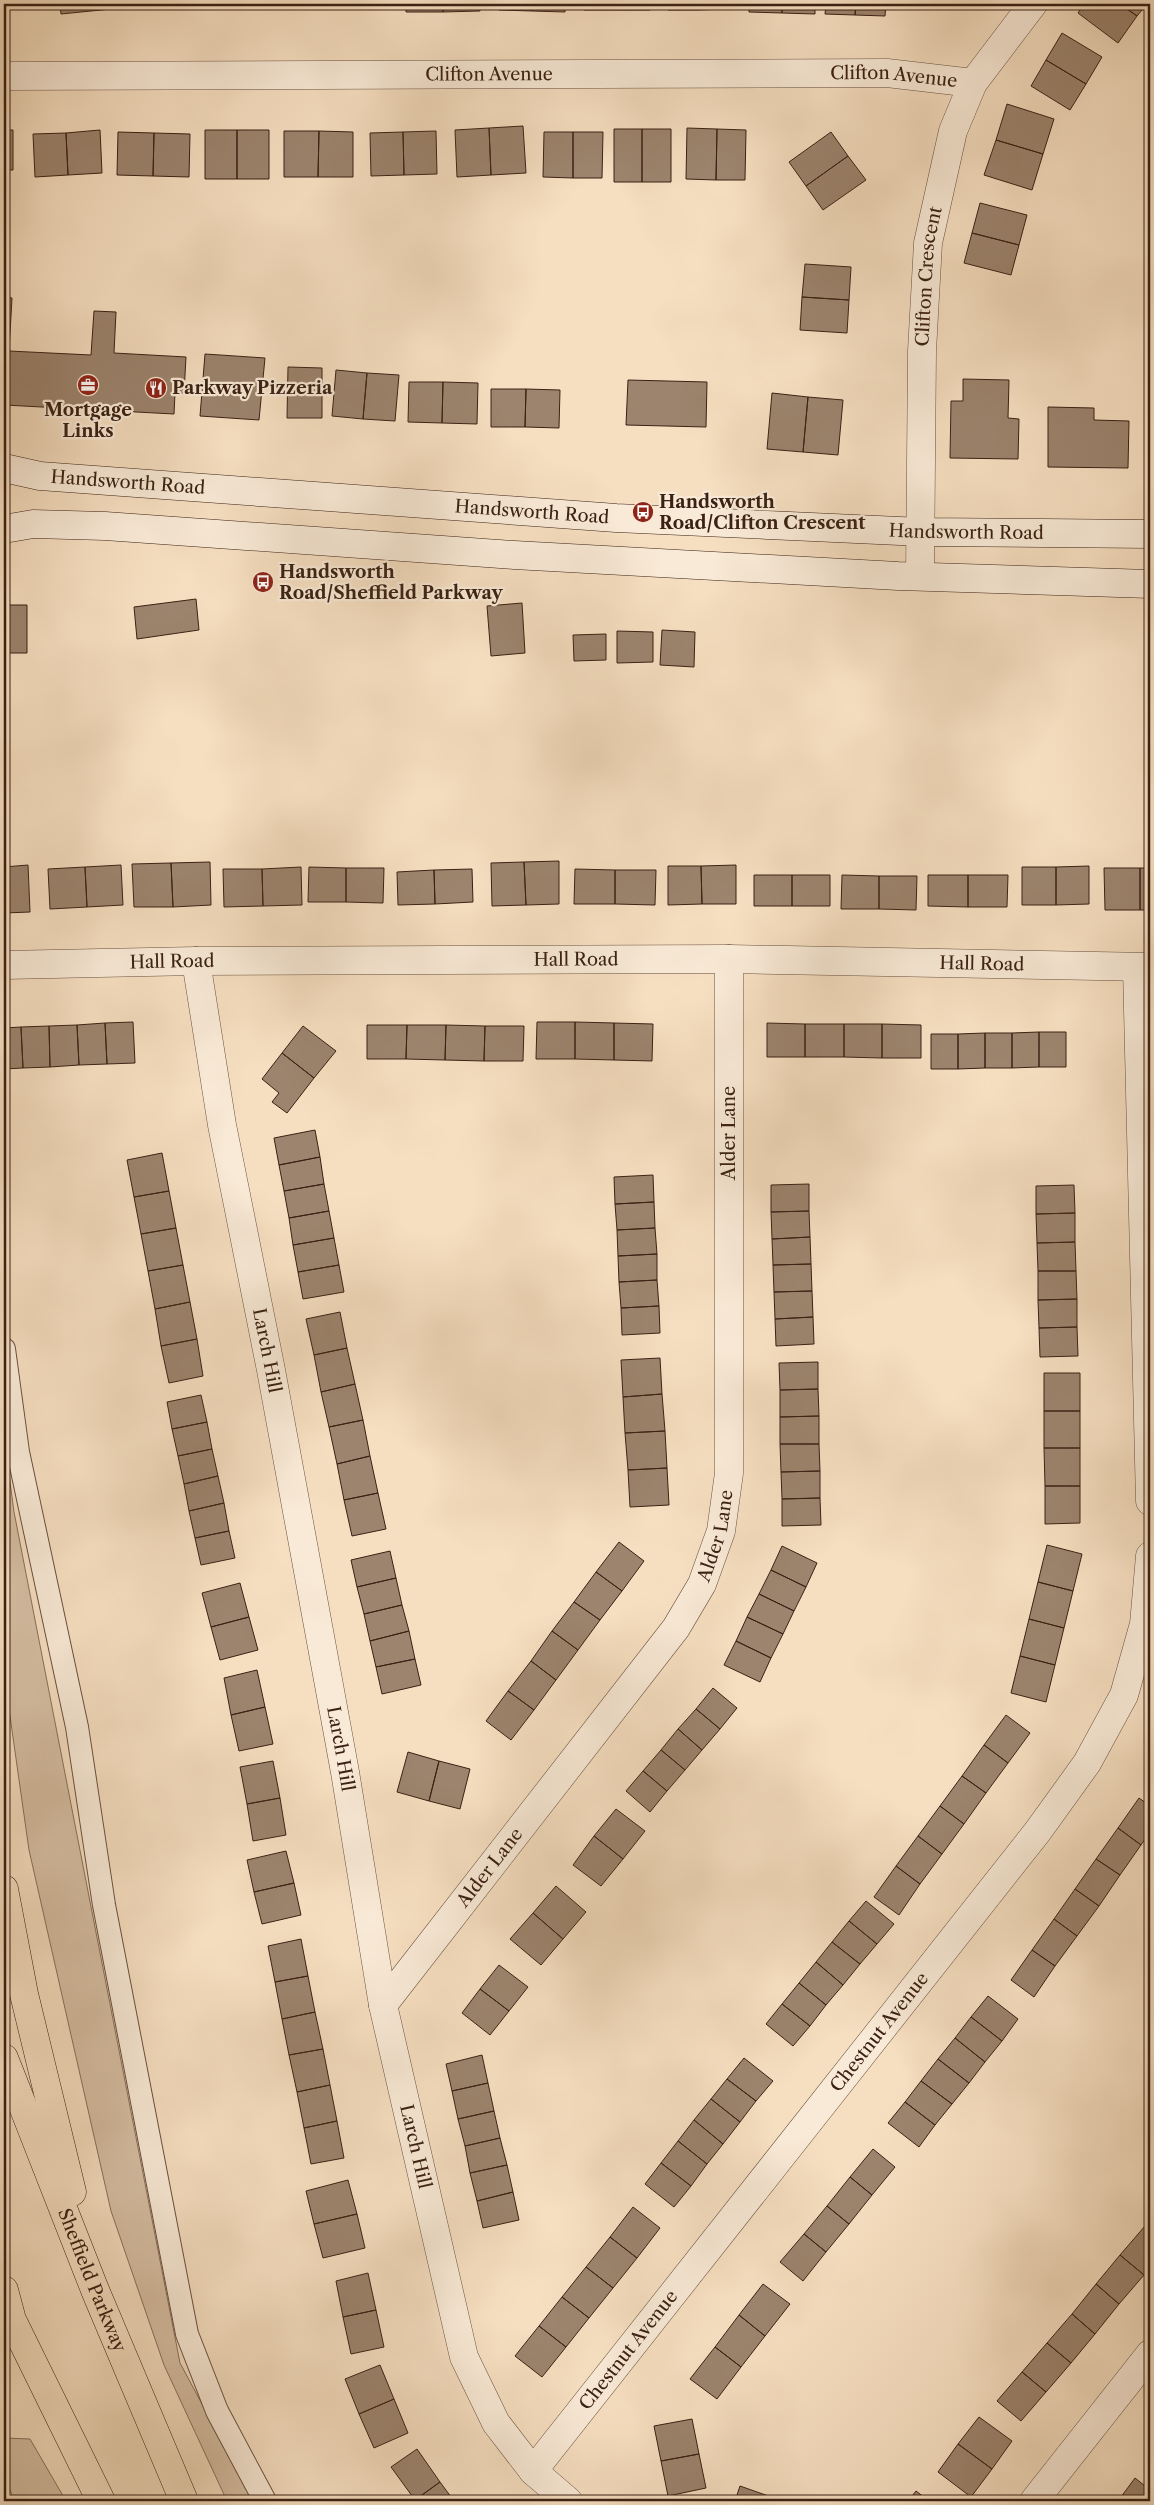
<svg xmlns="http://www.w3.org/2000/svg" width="1154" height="2505" font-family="'Libre Caslon Text',serif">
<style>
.green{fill:#d6bfa4;stroke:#88705c}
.building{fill:#9c846e;stroke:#3a2114}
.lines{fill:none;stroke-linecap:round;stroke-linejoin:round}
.lane-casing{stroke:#69503f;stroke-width:24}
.street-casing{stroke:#69503f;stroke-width:29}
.secondary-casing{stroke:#3a2114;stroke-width:29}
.highway-casing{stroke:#3a2114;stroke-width:29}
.lane{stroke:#f9ead7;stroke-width:22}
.street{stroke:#f9ead7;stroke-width:28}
.secondary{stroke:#f9ead7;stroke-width:28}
.highway{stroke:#f6dfc1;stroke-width:28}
.labels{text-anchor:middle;stroke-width:4.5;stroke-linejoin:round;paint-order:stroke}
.street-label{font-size:18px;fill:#3a2114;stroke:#f9ead7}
.poi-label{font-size:18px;font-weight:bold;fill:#3a2114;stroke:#f9ead7;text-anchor:start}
</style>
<rect width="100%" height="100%" fill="#f6dfc1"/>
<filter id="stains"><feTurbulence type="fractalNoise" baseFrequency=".004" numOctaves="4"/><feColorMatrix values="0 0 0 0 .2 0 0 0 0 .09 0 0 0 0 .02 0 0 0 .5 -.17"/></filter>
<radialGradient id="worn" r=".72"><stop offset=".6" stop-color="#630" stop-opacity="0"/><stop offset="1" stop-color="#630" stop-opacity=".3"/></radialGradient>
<path class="green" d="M4,1437L14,1512L180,2363L254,2501H227L164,2365L111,2211L29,1850L4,1674Z
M4,2438L30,2439L66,2501H15L4,2477Z"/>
<path class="building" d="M60,4H121V8L61,14Z
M215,4H250V8L215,7Z
M250,4H285V9L250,8Z
M312,4H347V9H312Z
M347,4H382V9H347Z
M406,4H443V12H406Z
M443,4H480V11L443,12Z
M500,4H533L532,11L499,10Z
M533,4H565V12L532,11Z
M584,4H617V10H584Z
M617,4H650V10H617Z
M668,4H697V10H668Z
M697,4H726V9L697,10Z
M749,4H782V13L749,12Z
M782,4H815V14L782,13Z
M826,4H856L855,15L825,14Z
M856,4H886L885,16L855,15Z
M1084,4H1120L1137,16L1118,43L1078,13Z
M1120,4H1147L1137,16Z
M1062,33L1102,57L1086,84L1046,60Z
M1046,60L1086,84L1070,110L1031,86Z
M1007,104L1054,119L1043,154L996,140Z
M523,126L526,173L491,175L489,128Z
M489,128L491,175L457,177L455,130Z
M687,128L717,129L716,180L686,179Z
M614,129H642V182H614Z
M642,129H671V182H642Z
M717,129L746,130L745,180H716Z
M4,130H13V170H4Z
M100,130L102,173L68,175L66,133Z
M205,130H237V179H205Z
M237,130H269V179H237Z
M284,131H319L318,177H284Z
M319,131L353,132V177H318Z
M436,131L437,174L404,175L403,132Z
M118,132L154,133L153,176L117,175Z
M403,132L404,175L371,176L370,133Z
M544,132H573V178L543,177Z
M573,132H603L602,178H573Z
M831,132L848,156L806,186L789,162Z
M66,133L68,175L35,177L33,134Z
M154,133L190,134L189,177L153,176Z
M996,140L1043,154L1032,190L984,175Z
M848,156L866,180L823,210L806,186Z
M980,203L1027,215L1019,245L972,233Z
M972,233L1019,245L1011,275L964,263Z
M805,264L851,267L849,300L802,297Z
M4,297L12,298L9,351L91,355L94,311L116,312L114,353L186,357L184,393H175L174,414L4,405Z
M802,297L849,300L847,333L800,330Z
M205,354L265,358L259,420L200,416Z
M288,367L322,368V418H287Z
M336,370L367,373L363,419L332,416Z
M367,373L399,375L395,421L363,419Z
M963,379L1009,380L1008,418L1019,419L1018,459L950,458L951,401H963Z
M628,380L707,382L706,427L626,425Z
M409,382H443L442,423L408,422Z
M443,382L478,383L477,424L442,423Z
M491,389H526L525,427H491Z
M526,389L560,390L559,428L525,427Z
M772,393L808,397L803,452L767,449Z
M808,397L843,400L838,455L803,452Z
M1048,407L1094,408V420L1129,421L1128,468L1048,467Z
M1146,412H1150V466H1146Z
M196,599L199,630L137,639L134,607Z
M522,603L525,653L491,656L487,606Z
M4,605H27V653H4Z
M662,630L695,632L694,667L660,665Z
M617,631L653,632V662L617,663Z
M606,634V660L574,661L573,635Z
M1146,661H1150V695H1148Z
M559,861V904L526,905L524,862Z
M210,862L211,905L173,907L171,863Z
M524,862L526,905L492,906L491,863Z
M171,863L173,907H134L132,864Z
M28,865L30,912L4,913V867Z
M121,865L123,905L87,907L85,867Z
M736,865V904H702L701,866Z
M668,866H701L702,904L668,905Z
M1089,866V904L1056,905V867Z
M85,867L87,907L50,909L48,869Z
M301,867L302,905L263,906L262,869Z
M309,867L346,868V902H308Z
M1022,867H1056V905H1022Z
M346,868H384L383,903L346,902Z
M1104,868H1140V910H1105Z
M1140,868H1150V910H1140Z
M223,869H262L263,906L224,907Z
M472,869L473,902L435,904L434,870Z
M575,869L615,870V904H574Z
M434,870L435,904L398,905L397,872Z
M615,870H656L655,905L615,904Z
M754,875H792V906H754Z
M792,875H830V906H792Z
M842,875L879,876V909H841Z
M928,875H968V907L928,906Z
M968,875H1008L1007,907H968Z
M879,876H917L916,910L879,909Z
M133,1022L135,1063L107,1064L105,1023Z
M537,1022H575V1059H536Z
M575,1022L614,1023V1060L575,1059Z
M105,1023L107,1064L79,1065L77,1025Z
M614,1023L653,1024L652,1061L614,1060Z
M767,1023L805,1024V1057H767Z
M805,1024H844V1057H805Z
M844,1024H882V1058L844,1057Z
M882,1024L921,1025V1058H882Z
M77,1025L79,1065L50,1067L49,1026Z
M367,1025H407L406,1059H367Z
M407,1025H446L445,1060L406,1059Z
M446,1025L485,1026L484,1061L445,1060Z
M49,1026L50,1067L23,1068L21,1027Z
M303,1026L336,1051L314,1078L282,1053Z
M485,1026H524L523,1061H484Z
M21,1027L23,1068L4,1069V1028Z
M1039,1032H1066V1067H1039Z
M1039,1032V1067L1012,1068V1033Z
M985,1033H1012V1068H985Z
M985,1033V1068L958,1069V1034Z
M931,1034H958V1069H931Z
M282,1053L314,1078L287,1113L272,1102L279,1093L262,1079Z
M315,1130L320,1157L279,1165L274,1138Z
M162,1153L169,1191L134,1197L127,1160Z
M320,1157L324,1184L284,1191L279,1165Z
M653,1175L654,1202L615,1204L614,1177Z
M324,1184L329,1211L289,1218L284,1191Z
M809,1184V1211L771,1212V1185Z
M1074,1185L1075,1213L1036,1214V1186Z
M169,1191L176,1228L141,1234L134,1197Z
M654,1202L655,1228L617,1230L615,1204Z
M329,1211L334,1238L293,1245L289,1218Z
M809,1211L810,1237L772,1239L771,1212Z
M1075,1213V1242L1037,1243L1036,1214Z
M176,1228L183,1265L148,1271L141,1234Z
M655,1228L657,1254L618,1256L617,1230Z
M810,1237L811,1264L773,1265L772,1239Z
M334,1238L339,1265L298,1272L293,1245Z
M1075,1242L1076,1271H1038L1037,1243Z
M657,1254V1280L619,1282L618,1256Z
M811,1264L812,1291L774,1292L773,1265Z
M183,1265L190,1302L155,1309L148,1271Z
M339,1265L344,1292L303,1299L298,1272Z
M1038,1271H1076L1077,1299L1038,1300Z
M657,1280L659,1306L621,1308L619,1282Z
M812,1291L813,1317L775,1319L774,1292Z
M1077,1299V1327L1039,1328L1038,1300Z
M190,1302L197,1339L161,1346L155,1309Z
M659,1306L660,1333L622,1335L621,1308Z
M340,1312L347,1348L314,1355L306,1319Z
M813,1317L814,1344L776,1346L775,1319Z
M1077,1327L1078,1356L1040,1357L1039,1328Z
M197,1339L203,1376L169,1383L161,1346Z
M347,1348L355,1384L321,1392L314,1355Z
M660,1358L662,1394L623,1397L621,1360Z
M818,1362V1389L780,1390L779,1363Z
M1044,1373H1080V1411H1044Z
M355,1384L363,1420L329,1427L321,1392Z
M818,1389L819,1416L780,1417V1390Z
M662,1394L665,1431L625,1433L623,1397Z
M201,1395L207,1422L172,1429L167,1402Z
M1044,1411H1080V1448H1044Z
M819,1416V1444H780V1417Z
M363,1420L370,1456L337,1464L329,1427Z
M207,1422L212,1449L178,1456L172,1429Z
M665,1431L667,1468L628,1470L625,1433Z
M780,1444H819L820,1471L781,1472Z
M1044,1448H1080V1486H1045Z
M212,1449L218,1476L184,1484L178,1456Z
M370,1456L378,1493L344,1500L337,1464Z
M667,1468L669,1505L630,1507L628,1470Z
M820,1471V1498L782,1499L781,1472Z
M218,1476L224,1503L189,1511L184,1484Z
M1045,1486H1080V1523L1045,1524Z
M378,1493L386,1529L352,1536L344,1500Z
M820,1498L821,1525L782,1526V1499Z
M224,1503L229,1531L195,1538L189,1511Z
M229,1531L235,1558L201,1565L195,1538Z
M619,1542L644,1561L622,1591L596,1572Z
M1047,1545L1082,1554L1073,1591L1038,1582Z
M782,1546L817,1563L806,1587L771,1570Z
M390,1551L396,1578L357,1587L351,1560Z
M771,1570L806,1587L794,1611L759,1594Z
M596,1572L622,1591L600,1620L574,1602Z
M396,1578L402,1605L364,1614L357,1587Z
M1038,1582L1073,1591L1064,1628L1029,1619Z
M240,1583L249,1617L211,1627L202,1593Z
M759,1594L794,1611L783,1634L747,1617Z
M574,1602L600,1620L578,1650L552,1631Z
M402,1605L409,1631L370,1641L364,1614Z
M249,1617L258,1650L220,1660L211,1627Z
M747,1617L783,1634L771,1658L736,1641Z
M1029,1619L1064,1628L1055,1665L1020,1656Z
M409,1631L415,1659L376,1667L370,1641Z
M552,1631L578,1650L556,1680L531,1661Z
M736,1641L771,1658L760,1682L724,1665Z
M1020,1656L1055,1665L1046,1702L1011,1693Z
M415,1659L421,1685L382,1694L376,1667Z
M531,1661L556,1680L534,1710L508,1691Z
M257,1670L265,1707L231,1715L224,1678Z
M713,1688L737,1708L720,1729L696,1709Z
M508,1691L534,1710L511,1740L486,1721Z
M265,1707L273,1744L239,1751L231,1715Z
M696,1709L720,1729L702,1750L678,1729Z
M1006,1715L1030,1733L1008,1763L984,1745Z
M678,1729L702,1750L685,1770L661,1750Z
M984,1745L1008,1763L986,1793L962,1776Z
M661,1750L685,1770L667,1791L643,1771Z
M408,1752L439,1761L429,1801L397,1792Z
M273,1761L280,1798L247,1804L240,1767Z
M439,1761L470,1769L460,1809L429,1801Z
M643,1771L667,1791L650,1812L626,1791Z
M962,1776L986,1793L964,1824L940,1806Z
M280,1798L286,1835L253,1841L247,1804Z
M1139,1798L1150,1806V1832L1141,1845L1118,1828Z
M940,1806L964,1824L942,1854L918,1836Z
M616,1809L645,1831L623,1859L594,1836Z
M1118,1828L1141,1845L1120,1875L1096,1859Z
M594,1836L623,1859L601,1886L573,1865Z
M918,1836L942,1854L920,1884L896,1866Z
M286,1851L294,1883L254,1892L247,1860Z
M1096,1859L1120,1875L1099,1906L1075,1889Z
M896,1866L920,1884L899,1915L874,1897Z
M294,1883L301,1915L262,1924L254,1892Z
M556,1886L586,1912L563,1939L533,1913Z
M1075,1889L1099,1906L1077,1936L1054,1919Z
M866,1901L894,1924L877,1944L849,1921Z
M533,1913L563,1939L541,1965L510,1939Z
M1054,1919L1077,1936L1055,1966L1032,1950Z
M849,1921L877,1944L860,1964L832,1942Z
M301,1939L308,1976L275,1982L268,1946Z
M832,1942L860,1964L843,1985L816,1962Z
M1032,1950L1055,1966L1034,1997L1011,1980Z
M816,1962L843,1985L826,2005L799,1983Z
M499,1965L528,1987L509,2011L480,1989Z
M308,1976L315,2012L282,2019L275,1982Z
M799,1983L826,2005L810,2026L782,2004Z
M480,1989L509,2011L490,2035L462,2013Z
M988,1996L1018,2019L1002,2041L971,2017Z
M782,2004L810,2026L793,2046L766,2024Z
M315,2012L323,2049L289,2055L282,2019Z
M971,2017L1002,2041L985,2062L955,2038Z
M955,2038L985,2062L969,2083L938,2059Z
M323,2049L330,2085L297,2092L289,2055Z
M482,2055L488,2083L452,2091L446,2064Z
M744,2058L773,2081L756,2101L727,2079Z
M938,2059L969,2083L952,2104L921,2081Z
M727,2079L756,2101L740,2122L711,2099Z
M921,2081L952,2104L935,2125L905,2102Z
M488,2083L494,2111L458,2119L452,2091Z
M330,2085L337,2121L304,2128L297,2092Z
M711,2099L740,2122L723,2144L694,2120Z
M905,2102L935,2125L919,2147L888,2123Z
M494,2111L500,2138L465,2146L458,2119Z
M694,2120L723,2144L707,2164L678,2141Z
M337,2121L344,2158L311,2164L304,2128Z
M500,2138L507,2165L470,2173L465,2146Z
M678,2141L707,2164L691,2186L661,2163Z
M873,2149L895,2167L872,2195L850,2177Z
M661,2163L691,2186L674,2207L645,2184Z
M507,2165L513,2192L477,2201L470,2173Z
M850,2177L872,2195L849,2224L827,2206Z
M348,2180L357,2214L314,2224L306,2191Z
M513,2192L519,2220L483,2228L477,2201Z
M827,2206L849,2224L826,2252L804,2234Z
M633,2207L660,2228L637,2258L610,2237Z
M357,2214L365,2248L323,2258L314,2224Z
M1145,2226L1150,2230V2267L1144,2275L1120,2255Z
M804,2234L826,2252L803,2281L780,2262Z
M610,2237L637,2258L613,2288L586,2267Z
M1120,2255L1144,2275L1119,2304L1096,2284Z
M586,2267L613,2288L589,2318L562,2297Z
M368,2273L376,2310L343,2317L336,2281Z
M763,2284L790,2304L765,2336L739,2315Z
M1096,2284L1119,2304L1095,2334L1072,2314Z
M562,2297L589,2318L566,2347L539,2326Z
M376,2310L384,2347L351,2354L343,2317Z
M1072,2314L1095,2334L1071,2363L1047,2343Z
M739,2315L765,2336L741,2367L715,2347Z
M539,2326L566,2347L542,2377L515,2356Z
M1047,2343L1071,2363L1046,2392L1022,2372Z
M715,2347L741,2367L717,2399L690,2379Z
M380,2365L394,2399L359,2414L345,2379Z
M1022,2372L1046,2392L1021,2421L997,2401Z
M394,2399L408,2433L374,2448L359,2414Z
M979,2417L1012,2441L992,2469L958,2444Z
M692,2419L699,2454L661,2461L654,2426Z
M958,2444L992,2469L971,2497L938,2472Z
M417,2449L440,2482L415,2500L391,2467Z
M699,2454L706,2488L668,2496L661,2461Z
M1135,2478L1150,2490V2501H1118Z
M440,2482L454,2501H416L415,2500Z
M740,2486L777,2499V2501H735Z
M916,2491L929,2501H908Z"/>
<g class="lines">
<g class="lane-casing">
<path id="lane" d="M4,1349L18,1452L77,1727L104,1905L187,2334L217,2411L265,2501"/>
</g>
<g class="street-casing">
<g id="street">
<path id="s1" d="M4,76L887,73L973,83"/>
<path id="s2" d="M920,576L922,351L928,243L953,131L973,83L1033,4"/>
<path id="s3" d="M196,961L222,1125L271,1370L345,1772L383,2005L464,2357L496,2423L533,2471L568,2501"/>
<path id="s4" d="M4,965L196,961L729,959L1150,967"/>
<path d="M1137,968L1150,1501"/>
<path id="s5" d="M383,2005L676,1628L702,1584L721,1531L729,1473V959"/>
<path id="s6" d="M533,2471L1038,1831L1087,1763L1124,1695L1144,1624L1150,1556"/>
<path d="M1034,2501L1150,2354"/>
</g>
</g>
<g class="secondary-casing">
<g id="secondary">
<path id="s7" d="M4,468L40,476L616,518L922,532L1150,534"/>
<path d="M4,529L33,524L105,526L514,555L898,576L1150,584"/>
</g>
</g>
<g class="highway-casing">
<g id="highway">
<path d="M4,1889L24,1994L72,2192"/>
<path id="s8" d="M4,2058L95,2290L184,2501"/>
<path d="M4,2290L12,2320L101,2501"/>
</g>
</g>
<use href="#lane" class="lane"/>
<use href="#street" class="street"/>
<use href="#secondary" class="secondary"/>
<use href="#highway" class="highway"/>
</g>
<defs>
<g id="office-disc" transform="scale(1.125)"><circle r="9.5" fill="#8f2418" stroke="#f9ead7"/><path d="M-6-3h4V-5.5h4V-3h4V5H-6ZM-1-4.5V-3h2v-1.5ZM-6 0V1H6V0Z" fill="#fff"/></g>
<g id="restaurant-disc" transform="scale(1.125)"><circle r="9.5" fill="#8f2418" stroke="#f9ead7"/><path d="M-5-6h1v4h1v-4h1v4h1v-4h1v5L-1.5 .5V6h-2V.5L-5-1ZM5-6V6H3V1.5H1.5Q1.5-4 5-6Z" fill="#fff"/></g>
<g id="bus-disc" transform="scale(1.125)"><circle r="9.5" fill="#8f2418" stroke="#f9ead7"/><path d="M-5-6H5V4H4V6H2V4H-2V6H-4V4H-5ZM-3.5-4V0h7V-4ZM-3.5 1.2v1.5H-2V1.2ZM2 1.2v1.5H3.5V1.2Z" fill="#fff"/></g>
</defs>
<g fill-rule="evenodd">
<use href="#office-disc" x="88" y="385"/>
<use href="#restaurant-disc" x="156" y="388"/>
<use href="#bus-disc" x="643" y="512"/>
<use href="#bus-disc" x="263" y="582"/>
</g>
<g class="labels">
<g class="street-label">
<text dy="6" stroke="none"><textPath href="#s1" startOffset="485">Clifton Avenue</textPath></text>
<text dy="6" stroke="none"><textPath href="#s1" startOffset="890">Clifton Avenue</textPath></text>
<text dy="6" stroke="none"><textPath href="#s2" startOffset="300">Clifton Crescent</textPath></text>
<text dy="6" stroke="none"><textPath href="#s7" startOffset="125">Handsworth Road</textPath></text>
<text dy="6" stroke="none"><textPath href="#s7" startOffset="530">Handsworth Road</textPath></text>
<text dy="6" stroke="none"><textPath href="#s7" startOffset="965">Handsworth Road</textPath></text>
<text dy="6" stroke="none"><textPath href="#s4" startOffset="572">Hall Road</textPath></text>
<text dy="6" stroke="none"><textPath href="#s4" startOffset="168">Hall Road</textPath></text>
<text dy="6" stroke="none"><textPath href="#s4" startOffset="978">Hall Road</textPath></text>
<text transform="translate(729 1133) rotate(-90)" y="6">Alder Lane</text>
<text dy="6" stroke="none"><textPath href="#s3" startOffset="396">Larch Hill</textPath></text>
<text dy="6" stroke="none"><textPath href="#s5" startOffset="579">Alder Lane</textPath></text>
<text dy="6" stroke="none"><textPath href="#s3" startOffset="801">Larch Hill</textPath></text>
<text dy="6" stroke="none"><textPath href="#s5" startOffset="174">Alder Lane</textPath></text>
<text dy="6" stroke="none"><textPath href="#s6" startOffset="559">Chestnut Avenue</textPath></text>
<text dy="6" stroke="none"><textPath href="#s3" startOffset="1206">Larch Hill</textPath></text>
<text dy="6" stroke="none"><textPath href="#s8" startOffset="239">Sheffield Parkway</textPath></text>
<text dy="6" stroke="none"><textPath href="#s6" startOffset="154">Chestnut Avenue</textPath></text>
</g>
<g class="poi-label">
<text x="172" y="394">Parkway Pizzeria</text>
<text x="88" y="416" text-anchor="middle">Mortgage<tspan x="88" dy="21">Links</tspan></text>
<text x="659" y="508">Handsworth<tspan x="659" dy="21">Road/Clifton Crescent</tspan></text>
<text x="279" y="578">Handsworth<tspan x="279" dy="21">Road/Sheffield Parkway</tspan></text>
</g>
</g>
<rect width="1154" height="2505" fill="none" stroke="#f6dfc1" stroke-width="20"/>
<rect x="5" y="5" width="1144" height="2495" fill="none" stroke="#3a2114" stroke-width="2.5"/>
<rect x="10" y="10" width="1134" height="2485" fill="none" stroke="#3a2114"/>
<rect width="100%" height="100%" filter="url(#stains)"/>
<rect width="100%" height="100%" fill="url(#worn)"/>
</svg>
